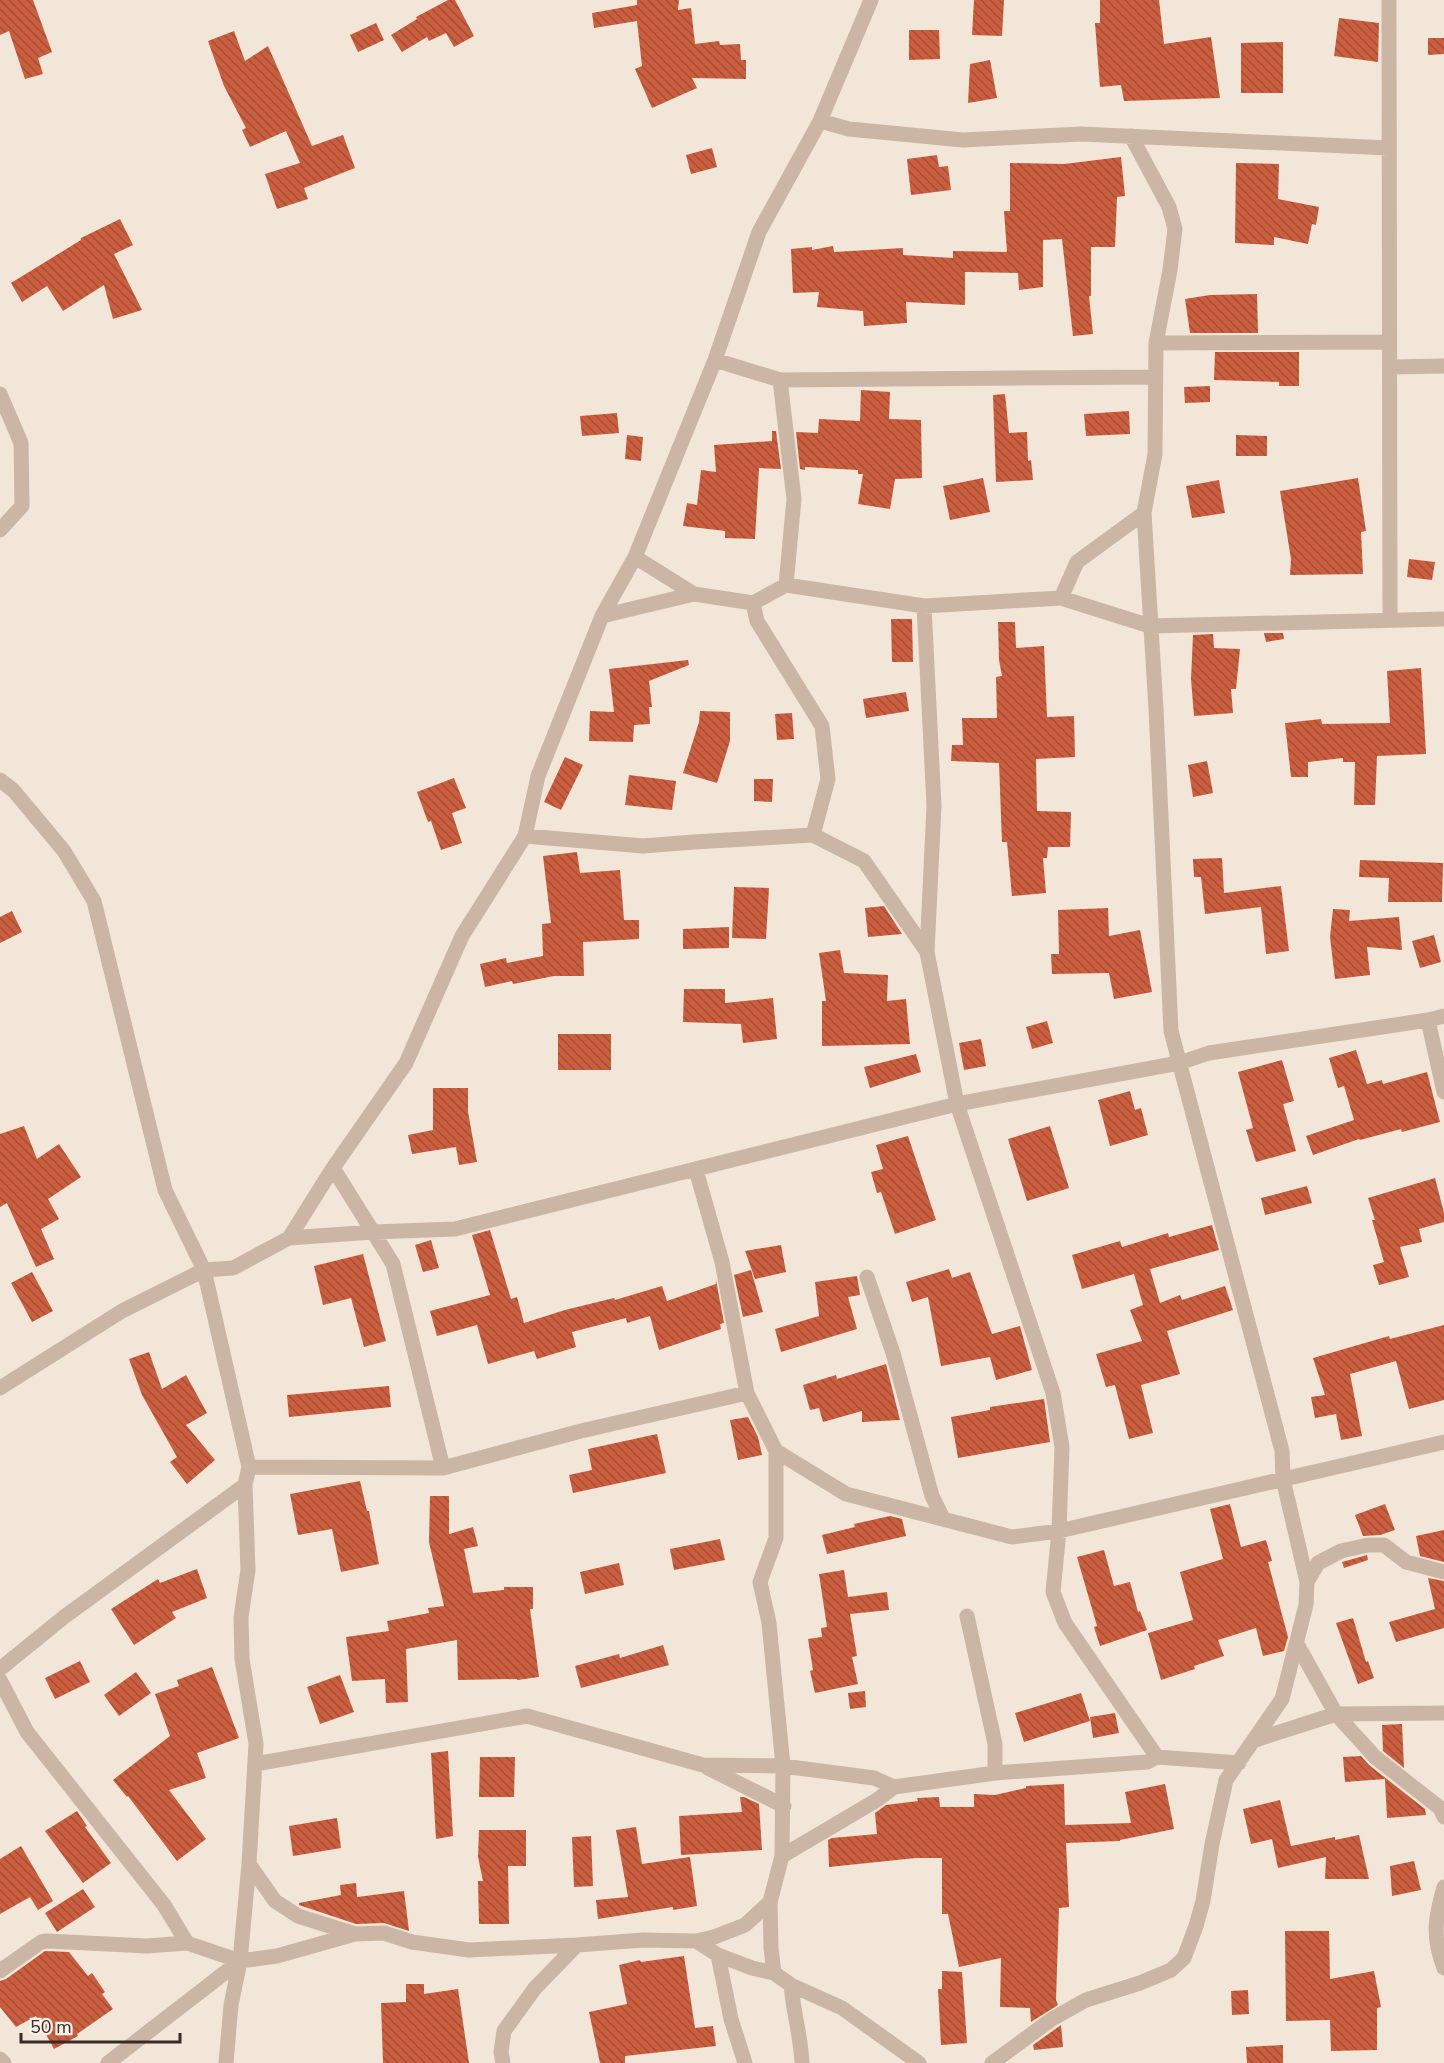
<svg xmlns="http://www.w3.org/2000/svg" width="1444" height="2063" font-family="'Nunito Sans',sans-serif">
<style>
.building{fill:url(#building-back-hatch)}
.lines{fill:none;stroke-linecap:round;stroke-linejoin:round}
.street{stroke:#cbb5a5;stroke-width:15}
</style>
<defs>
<pattern id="building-back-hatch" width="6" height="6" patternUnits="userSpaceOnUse" patternTransform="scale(1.5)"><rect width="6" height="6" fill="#cb5e3e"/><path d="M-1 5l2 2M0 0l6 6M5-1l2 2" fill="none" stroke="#a64e34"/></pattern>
</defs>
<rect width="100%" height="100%" fill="#f2e6d9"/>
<path class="building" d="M0,0H33L52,52L38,58L43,74L25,79L9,31L0,35Z
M448,0H455L474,36L454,47L446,33L429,41L427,37L402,52L391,35L417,19L416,17Z
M637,0H679L678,10L691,8L695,44L719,41L720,45L740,44L741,60H746V79L692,78L697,88L652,108L635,69L642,66L637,21L594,28L592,13L637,5Z
M974,0H1004L1002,36L972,35Z
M1100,0H1159L1164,44L1211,37L1220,98L1124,101L1121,85L1100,87L1095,23H1100Z
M1339,18L1379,23L1378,62L1334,56Z
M376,23L384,40L358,52L350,35Z
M909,30H939L940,59L909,60Z
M234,31L245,61L268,46L312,146L343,135L355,168L304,188L308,199L277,209L265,174L300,163L286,131L250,147L242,130L246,128L224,86L208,41Z
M1428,38H1444V54L1428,55Z
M1283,42V93H1241V43Z
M990,60L997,98L968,103L970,64Z
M712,148L717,167L691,174L686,155Z
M937,155L939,167L948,166L951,190L911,195L907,159Z
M1121,157L1125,196L1117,197L1115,247H1091V296H1089L1093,334L1073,336L1062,239L1043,240V287L1019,290L1018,273L965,272V305L906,302L907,323L864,326L863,311L817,307L819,292L793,293L791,249L812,247V250L833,246L834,252L903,248V255L953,258V251L1007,252L1004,211H1010V163L1064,164Z
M1236,163L1279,164L1278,199L1319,207L1316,225L1312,224L1308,244L1274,237V245L1235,243Z
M120,219L133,245L114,254L142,310L113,319L104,285L63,311L47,286L22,302L11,283L81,240V238Z
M1257,294L1258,333H1190L1185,299L1210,295Z
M1215,352H1299V386H1279V382L1214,380Z
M1210,386V402L1185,403L1184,387Z
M861,390L890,392L889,419L921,420L922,478L895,479L890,509L858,504L863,474H858V470L805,467V470L800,469L796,432L818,433L819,419L860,421Z
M1005,394L1009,433L1027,432L1028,461L1031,460L1033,480L996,482L993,395Z
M1129,411L1130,434L1086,436L1084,414Z
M617,413L619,433L582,436L580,416Z
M772,431H776L781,469L759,468L755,539L725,538V531L683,526L687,503L697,505L701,470L716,472L714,445L772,441Z
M627,435L643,437L641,461L625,459Z
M1236,435L1267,436V456H1236Z
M983,478L990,512L950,520L943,486Z
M1358,478L1366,531L1361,532L1363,574L1290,575L1291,559L1280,491Z
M1219,480L1225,513L1192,518L1186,486Z
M1409,559L1435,562L1432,580L1407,577Z
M891,619H912L913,662H892Z
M998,622H1015L1016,648L1044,646L1047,717L1074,716L1075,757L1036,759L1037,811L1071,812L1070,847H1048L1047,858H1043L1046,893L1012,896L1007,842H1002L999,763L951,761L952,745H963L962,718H997L996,677L1002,676L999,660Z
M1264,633H1283L1284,639L1266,642Z
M1213,634L1214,648L1240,649L1236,689H1231L1233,713L1194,716L1191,679L1193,635Z
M688,660L689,665L649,681L652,707H649L650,724L634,725L633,742L589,741L590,711L614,712L609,669Z
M1421,668L1426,754L1377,756L1375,805H1354L1355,762H1343V758L1308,762V777H1291L1285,723L1321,719L1322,724L1390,723L1387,671Z
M906,692L909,711L866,718L863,699Z
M700,711L730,712V741L717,783L683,773L699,722Z
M792,713L794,739L777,740L775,714Z
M565,757L583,765L561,810L544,802Z
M1207,761L1213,793L1193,797L1188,765Z
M629,775L676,781L672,810L625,805Z
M454,778L466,808L452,813L462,843L441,850L431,821L428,822L417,792Z
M754,779H773L772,802L754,801Z
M577,852L580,873L620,870L624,920H639V939L583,942L584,976H554L513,984L512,981L485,987L480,964L506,958L507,963L543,956L542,924L551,923L543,856Z
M1222,858L1224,893L1281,886L1289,951L1266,954L1261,907L1205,914L1201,877H1194L1193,859Z
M1360,860L1443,863L1442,902H1388L1389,878L1359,877Z
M734,887L769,888L766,939L732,938Z
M884,906L902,934L868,937L865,908Z
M1108,908L1109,936L1140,930L1152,992L1114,999L1109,973L1052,974L1051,954H1059L1058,910Z
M1333,909L1350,910L1349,921L1399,917L1402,950L1367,947L1370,975L1335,979L1330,937Z
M12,911L22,932L0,943V917Z
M729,927V948L683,949V929Z
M1434,935L1441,962L1420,968L1412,941Z
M840,950L844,973L888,975L887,1001L906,999L910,1044L822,1046V1001H826L819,953Z
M684,989H725V1003L773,998L777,1039L743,1043L741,1024L683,1022Z
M1047,1021L1053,1043L1032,1049L1026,1027Z
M558,1034H611V1070H558Z
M981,1039L986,1066L964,1070L959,1043Z
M1356,1050L1367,1084L1382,1080L1383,1084L1427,1072L1440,1122L1402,1132L1401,1129L1360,1140L1359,1139L1313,1155L1306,1136L1354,1120L1344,1086L1338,1088L1329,1058Z
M916,1054L921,1072L870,1088L864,1067Z
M1282,1060L1294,1101L1283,1104L1296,1151L1256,1162L1246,1130L1253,1128L1238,1072Z
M433,1088H468V1112L477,1162L459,1165L456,1147L412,1154L408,1135L433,1130Z
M1130,1091L1135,1110L1141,1108L1148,1135L1110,1146L1098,1100Z
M24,1126L37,1159L59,1144L81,1177L48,1199L59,1219L41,1229L54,1259L36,1267L7,1203L0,1207V1134Z
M1050,1126L1069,1188L1027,1201L1008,1139Z
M908,1136L936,1220L895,1234L881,1192L877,1193L871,1172L883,1169L876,1145Z
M1435,1178L1444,1213V1222L1419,1229L1422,1242L1400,1247L1409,1277L1379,1285L1373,1265L1384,1262L1372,1220H1375L1368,1198Z
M1307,1186L1312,1203L1265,1215L1261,1198Z
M1212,1225L1219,1250L1150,1269L1160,1303L1180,1295L1182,1300L1225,1286L1233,1310L1167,1331L1180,1374L1141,1385L1153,1433L1129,1439L1115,1385L1106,1387L1096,1354L1142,1341L1130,1310L1143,1305L1134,1274L1082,1289L1072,1255L1120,1241L1122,1247L1168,1233L1169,1237Z
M490,1230L511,1299L517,1297L524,1323L565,1310L614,1298L615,1300L662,1286L667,1301L716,1284V1280L724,1323L720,1324L721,1329L659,1350L650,1316L627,1323L626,1318L572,1332L576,1347L537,1359L534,1351L488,1364L477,1325L437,1336L430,1311L490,1295L472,1235Z
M431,1240L439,1268L423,1272L415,1245Z
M781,1245L786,1272L755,1279L745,1251Z
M363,1254L386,1341L364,1347L351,1298L323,1305L314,1266Z
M949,1269L952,1278L970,1272L992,1334L1020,1326L1032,1370L996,1380L990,1357L941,1366L928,1297L912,1302L906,1282Z
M751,1270L763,1312L743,1317L734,1275Z
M32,1272L53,1311L32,1322L11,1283Z
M857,1276L860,1295L848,1297L857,1329L781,1352L775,1329L819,1316L815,1282Z
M1444,1325V1400L1409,1409L1396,1361L1350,1374L1362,1436L1341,1440L1336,1414L1315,1418L1311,1397L1325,1395L1313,1358L1389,1336L1390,1339Z
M149,1352L162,1389L186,1375L207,1413L186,1425L215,1460L187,1484L170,1462L177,1457L142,1395L129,1359Z
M886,1364L900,1420L862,1422V1411L823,1422L819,1408L810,1410L803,1385L836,1375L837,1379Z
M389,1386L391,1407L289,1417L287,1395Z
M1044,1399L1050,1442L958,1458L951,1417L990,1410V1407Z
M748,1417L758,1437L762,1455L738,1460L730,1420Z
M657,1434L666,1473L573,1493L569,1475L592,1470L588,1449Z
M360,1481L367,1511H369L379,1564L341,1572L332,1529L298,1535L290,1494Z
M430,1496H449V1534L473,1527L478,1546L464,1549L473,1593L504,1590V1587H533V1609H530L539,1677L517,1680V1679L458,1680L457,1640L406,1649L408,1702L386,1703L385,1679L352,1681L346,1637L389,1631L387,1621L429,1613L428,1608L444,1606L429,1542Z
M1230,1504L1241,1547L1266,1540L1272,1561L1268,1562L1288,1637L1284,1651L1263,1656L1256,1628L1218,1640L1224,1656L1194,1666L1195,1669L1161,1680L1148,1633L1193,1620L1180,1572L1223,1559L1210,1509Z
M1385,1504L1395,1530L1380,1535L1363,1536L1355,1515Z
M890,1516L902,1519L906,1536L827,1554L822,1535L855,1527L854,1524Z
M1444,1530V1562L1420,1556L1416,1536Z
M720,1539L725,1560L674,1570L670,1549Z
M1104,1550L1114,1586L1130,1582L1138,1612L1140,1611L1147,1630L1100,1646L1094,1627L1097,1626L1077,1557Z
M1367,1555L1368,1560L1344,1568L1342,1562Z
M619,1563L624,1585L585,1594L580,1572Z
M197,1569L207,1598L172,1612L176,1618L134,1645L111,1609L158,1579L160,1583Z
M844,1570L848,1597L887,1592L889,1610L850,1614L857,1656L852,1657L858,1684L815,1693L810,1671L813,1670L808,1639L822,1637L821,1628L827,1627L819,1574Z
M1428,1578L1444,1581V1628L1396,1642L1389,1622L1435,1609Z
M1353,1618L1366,1662L1368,1661L1374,1678L1358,1684L1336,1623Z
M663,1645L669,1665L581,1688L575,1666L619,1654L620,1658Z
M80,1661L90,1682L55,1699L45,1678Z
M212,1667L239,1738L197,1753L206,1778L169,1790L206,1839L177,1861L128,1796L127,1797L113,1780L170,1736L155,1694L179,1686L177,1680Z
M136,1672L151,1693L119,1716L104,1695Z
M340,1675L354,1712L320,1724L307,1687Z
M865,1691L866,1707L850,1709L848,1693Z
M1081,1693L1090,1721L1024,1742L1015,1713Z
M1115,1713L1119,1733L1093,1738L1090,1717Z
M1402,1724L1404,1768L1383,1751L1382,1725Z
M448,1751L453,1836L436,1839L431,1753Z
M1361,1756L1369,1765L1425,1809L1426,1815L1387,1818L1385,1779L1345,1782L1343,1757Z
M480,1757H515L514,1797H479Z
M1064,1784L1065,1825L1131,1823L1125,1792L1165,1784L1174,1829L1120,1840V1841L1066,1843L1069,1907L1059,1908L1056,2000L1058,2005L1031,2022L1030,2008L1000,2007L1001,1958L959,1967L948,1914H942V1858H916L829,1867L828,1840L832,1838L877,1834L875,1813L886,1805L918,1801L917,1798L939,1797L940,1807H974V1794L995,1795L1026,1788V1786Z
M740,1797H744L759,1804L762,1850L681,1855L679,1816L742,1812Z
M1280,1800L1291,1846L1335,1837V1840L1359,1835L1369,1879H1325L1326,1857L1278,1868L1272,1839L1251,1844L1243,1809Z
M77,1811L87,1826L85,1827L111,1863L83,1883L45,1831Z
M337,1818L341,1848L293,1856L289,1826Z
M636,1827L642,1864L690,1857L697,1906L673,1910V1907L598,1919L596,1900L628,1897L616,1830Z
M479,1830H526V1866H508L509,1924H479L478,1881H483L478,1857Z
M591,1836L593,1886L574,1887L572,1837Z
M21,1846L53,1901L38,1910L30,1897L0,1914V1859Z
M1414,1861L1421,1890L1392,1896L1390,1866Z
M356,1883L357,1897L404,1891L409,1931L384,1923L356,1924L299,1905V1903L341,1895L340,1885Z
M83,1889L95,1907L57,1932L45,1913Z
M1285,1931H1329L1330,1979L1374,1971L1381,2007L1377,2008V2050L1331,2051L1330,2020L1286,2021Z
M45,1951L69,1952L88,1976L92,1973L105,1992L102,1994L113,2009L77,2034L78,2036L54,2049L36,2016L16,2027L0,2007V1981L6,1979Z
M684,1956L695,2028L713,2026L716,2046L625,2056V2063H600L589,2012L627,2004L619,1965L640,1960L641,1962Z
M942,1971L962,1972L967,2043L941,2045L938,1989H942Z
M406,1984H424V1994L458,1989L469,2063H383L381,2003L406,2002Z
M1248,1990L1249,2014L1232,2015L1231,1991Z
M1061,2025L1063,2047L1034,2050L1033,2045Z
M1283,2045V2063H1247L1246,2047Z"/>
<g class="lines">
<path class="street" d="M1389,0L1390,620
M820,121L849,129L963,140L1081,134L1389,148
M1131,136L1169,207L1175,229L1170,270L1156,343L1155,454L1144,513L1156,709L1171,1031L1282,1451L1283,1479L1307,1582
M1156,343L1389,342
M715,360L780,380L1155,377
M1390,367L1444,366
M780,380L794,499L786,585
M0,394L21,443L22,506L0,530
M635,557L694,594L753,603L786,585L924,606L1061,598L1150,626L1444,619
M1061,598L1077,562L1144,513
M924,606L934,806L927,952L957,1104L1053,1393L1062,1447L1059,1531L1053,1592L1065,1623L1157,1757
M602,616L694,594
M0,780L14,791L64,851L94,901L165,1190L204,1270L249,1467L245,1485L248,1570L241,1617L242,1659L256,1744L249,1864L240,1961L231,2005L226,2063
M813,835L864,861L927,952
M525,836L643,846L694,842L813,835L828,779L822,726L757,621L753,603
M1428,1020L1444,1092
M333,1168L393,1264L443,1468
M696,1170L722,1262L747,1393L776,1451V1538L760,1582L769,1623L783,1766L782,1856L770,1902L771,1948L774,1973
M289,1238L333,1168L406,1063L462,936L525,836L538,776L602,616L635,557L715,360L759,232L820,121L871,0
M867,1277L893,1353L932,1496L943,1518
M0,1388L122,1311L204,1270L233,1268L289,1238L373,1232L455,1229L957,1104L1179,1063L1209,1053L1428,1020L1444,1016
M776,1451L846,1494L1012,1537L1059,1531L1444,1442
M249,1467L443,1468L581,1431L747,1393
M967,1616L995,1744V1773
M1297,1644L1336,1714L1375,1757L1440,1808L1444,1817
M0,1669L64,1617L245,1485
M0,1680L27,1732L164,1905L187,1943
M1255,1740L1336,1714L1444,1713
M255,1764L527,1716L703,1765L783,1766L874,1778L894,1787
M708,1768L784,1806
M782,1856L877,1800L894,1787L995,1773L1147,1762L1157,1757L1239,1763
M249,1864L275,1901L298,1916L355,1934
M1444,1887C1435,1919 1432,1936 1444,1968
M696,1941L718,1955L752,1968L774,1973L791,1985L842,2008L919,2063
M718,1955L731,2019L745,2063
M0,1971L41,1942L47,1941L147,1946L187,1943L240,1961L277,1956L355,1934L384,1933L412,1942L469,1950L577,1945L643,1940L696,1941L714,1937L745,1925L770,1902
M791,1985C793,2011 801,2037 802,2063
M0,2059L4,2063
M108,2063L240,1961
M503,2063L501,2052L504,2031L535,1988L577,1945
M992,2063L1052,2019L1086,2000L1140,1983L1171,1970L1184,1958L1196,1926L1203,1901L1212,1844L1226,1780L1282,1699L1306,1605L1307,1582L1318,1563L1341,1551L1368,1545H1384L1406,1562L1444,1572"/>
</g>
<path d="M21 2033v9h159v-9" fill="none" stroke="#362b26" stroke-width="3"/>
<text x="30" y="2033" font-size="18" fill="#362b26" stroke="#faf0e5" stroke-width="4.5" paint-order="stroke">50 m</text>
</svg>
